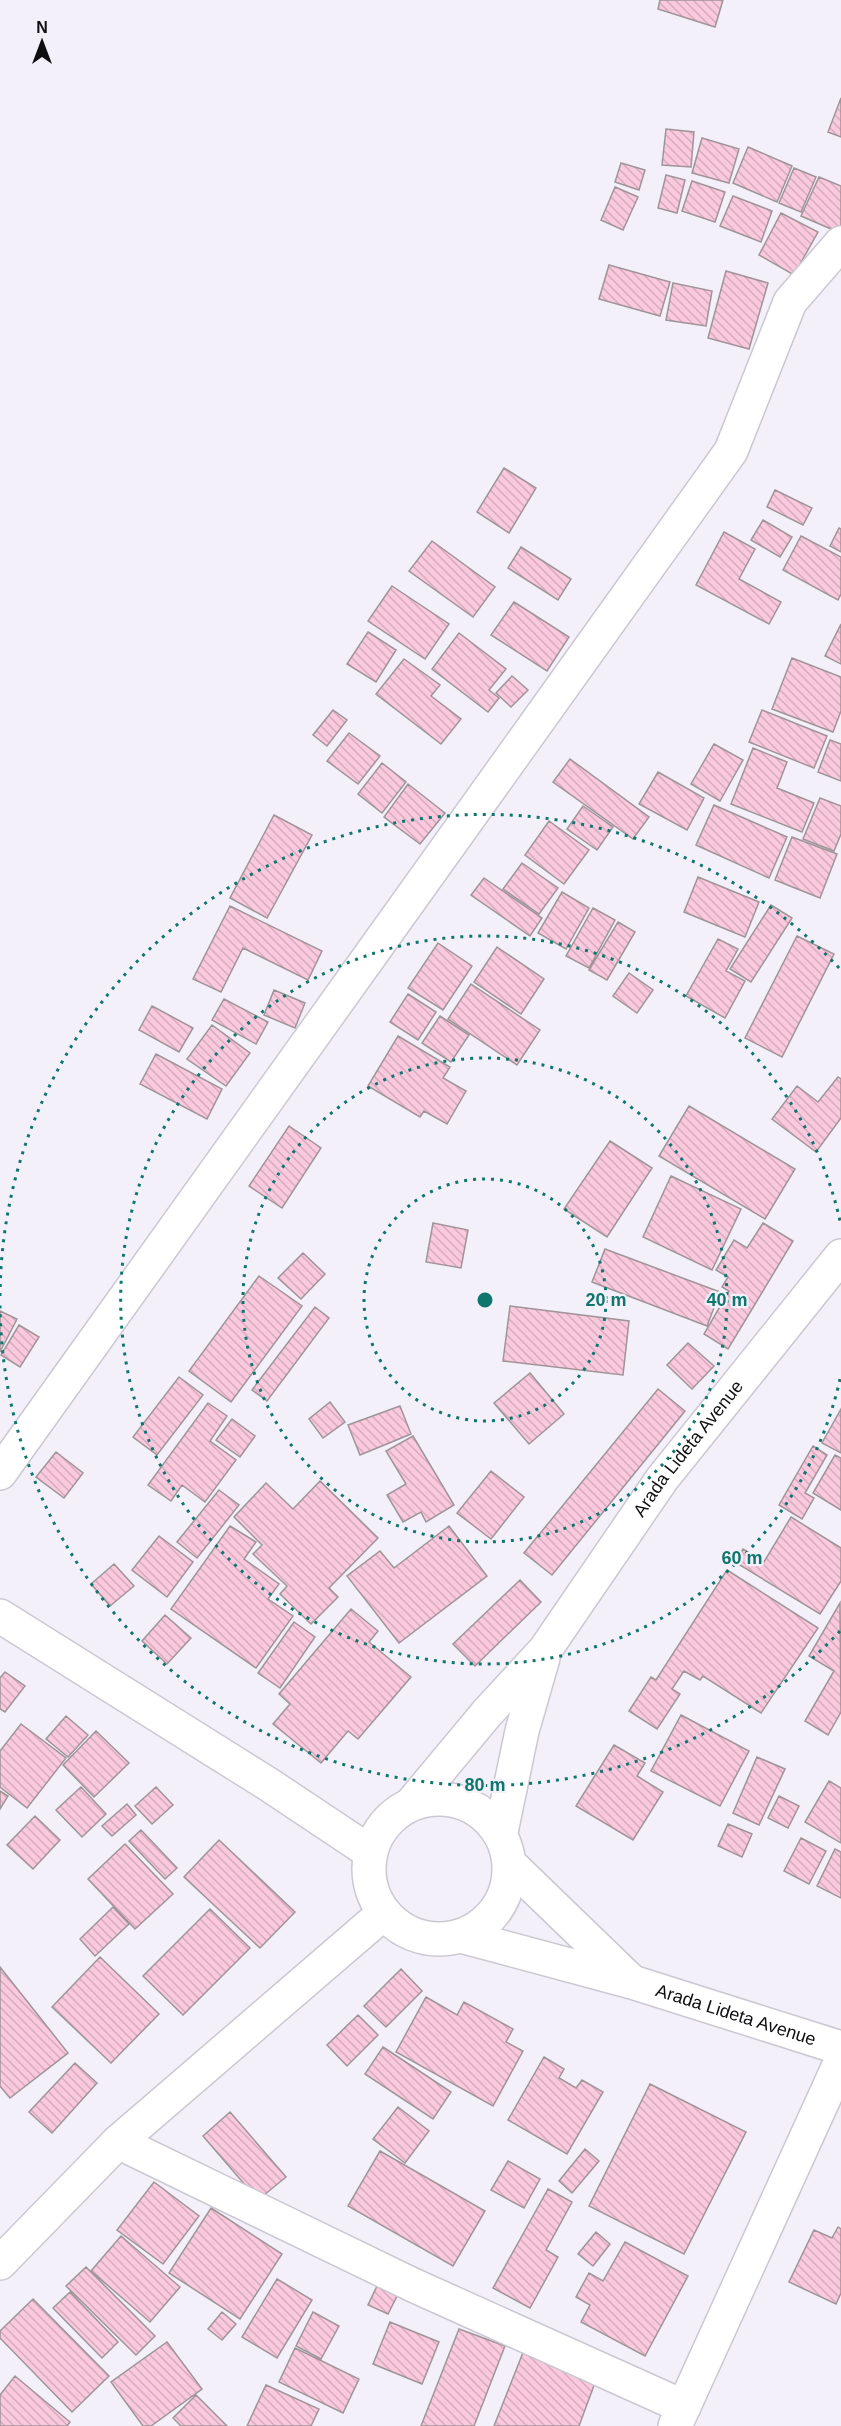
<svg xmlns="http://www.w3.org/2000/svg" width="841" height="2426" font-family="Helvetica,sans-serif">
<style>
.building{fill:url(#building-back-hatch);stroke:#9f9498;stroke-width:1.5}
.lines{fill:none;stroke-linecap:round;stroke-linejoin:round}
.minor-casing{stroke:#cbc8d2;stroke-width:36}
.tertiary-casing{stroke:#cbc8d2;stroke-width:36}
.trunk-casing{stroke:#cbc8d2;stroke-width:36}
.minor{stroke:#fff;stroke-width:33}
.tertiary{stroke:#fff;stroke-width:33}
.trunk{stroke:#fff;stroke-width:33}
.ring{fill:none;stroke:#0f766e;stroke-width:3;stroke-dasharray:3 6}
.labels{text-anchor:middle;stroke-width:4.5;stroke-linejoin:round;paint-order:stroke}
.street-label{font-size:18px;fill:#0f0e11;stroke:#f3f0fa}
.centre{fill:#0f766e;stroke:#f3f0fa;stroke-width:3}
.ring-label{font-size:18px;text-anchor:middle;font-weight:bold;fill:#0f766e;stroke:#f3f0fa;stroke-width:4.5;stroke-linejoin:round;paint-order:stroke}
</style>
<defs>
<pattern id="building-back-hatch" width="6" height="6" patternUnits="userSpaceOnUse" patternTransform="scale(1.5)"><rect width="6" height="6" fill="#fac9dd"/><path d="M-1 5l2 2M0 0l6 6M5-1l2 2" fill="none" stroke="#d5abbd"/></pattern>
</defs>
<rect width="100%" height="100%" fill="#f3f0fa"/>
<path class="building" d="M660,0H723L715,27L658,9Z
M841,98V137L828,132Z
M666,129L694,132L691,167L662,165Z
M702,138L739,149L729,183L692,173Z
M748,147L792,166L777,202L733,183Z
M621,163L645,170L639,190L615,182Z
M794,168L816,177L801,212L779,203Z
M666,175L685,180L677,213L658,208Z
M819,177L841,186V226L838,232L801,216Z
M692,181L725,192L715,222L682,211Z
M615,187L638,197L623,230L601,220Z
M733,196L772,211L761,242L720,226Z
M781,213L818,232L794,275L759,255Z
M609,265L670,282L660,316L599,299Z
M726,271L768,283L749,349L708,338Z
M673,283L712,291L706,326L666,320Z
M504,468L536,488L509,533L477,512Z
M775,490L812,508L803,525L767,507Z
M763,520L792,537L780,557L751,540Z
M839,528L841,529V552L830,546Z
M724,532L755,549L739,579L781,602L769,624L696,585Z
M801,536L841,557V594L838,600L783,570Z
M432,541L495,587L473,617L409,571Z
M521,547L571,579L558,600L508,568Z
M392,586L449,624L425,659L368,621Z
M514,602L569,637L547,671L491,635Z
M841,624V664L825,656Z
M368,632L396,650L376,682L347,664Z
M459,633L506,669L489,690L499,698L488,712L432,669Z
M792,658L841,677V711L833,732L772,709Z
M404,659L440,685L431,696L461,719L441,744L376,694Z
M512,676L528,690L511,707L496,693Z
M333,710L347,720L327,746L313,735Z
M762,710L827,736L814,768L749,742Z
M349,733L380,756L358,784L327,761Z
M830,740L841,744V781L818,772Z
M714,744L743,760L720,801L691,784Z
M753,748L787,762L777,788L814,803L802,832L731,804Z
M570,759L649,817L633,839L553,782Z
M382,763L406,782L382,813L358,794Z
M658,772L704,798L687,830L639,804Z
M408,784L445,813L420,844L384,817Z
M820,798L841,806V834L834,851L803,839Z
M714,805L787,837L769,878L696,845Z
M583,806L613,827L597,850L567,829Z
M274,815L312,835L267,918L230,898Z
M549,821L589,850L564,884L525,855Z
M792,837L837,854L820,898L775,880Z
M522,863L558,888L539,914L503,889Z
M698,877L759,902L745,937L684,912Z
M484,878L542,918L530,936L471,895Z
M562,892L589,908L566,949L538,933Z
M771,905L792,918L751,982L730,969Z
M230,906L322,951L308,980L243,948L221,992L193,979Z
M593,908L615,920L589,968L566,956Z
M618,922L635,932L607,980L589,970Z
M797,936L834,954L782,1057L745,1038Z
M718,939L738,949L726,971L745,981L725,1018L686,996Z
M438,943L472,966L443,1010L408,988Z
M497,947L544,979L521,1014L474,982Z
M629,973L653,990L637,1013L613,996Z
M471,984L540,1030L517,1065L448,1019Z
M274,990L305,1003L295,1028L264,1015Z
M408,994L436,1012L418,1040L390,1022Z
M224,999L268,1022L256,1044L212,1020Z
M152,1006L193,1028L179,1052L139,1030Z
M440,1016L469,1035L451,1062L422,1043Z
M212,1025L250,1053L226,1086L187,1059Z
M398,1036L450,1067L443,1078L466,1091L447,1124L424,1111L420,1117L368,1086Z
M156,1054L222,1089L207,1119L140,1084Z
M838,1077L841,1079V1118L816,1152L772,1119L797,1086L818,1102Z
M689,1106L795,1169L765,1219L659,1156Z
M289,1126L321,1148L282,1208L249,1186Z
M610,1141L652,1168L607,1237L564,1209Z
M671,1176L741,1209L712,1270L643,1237Z
M433,1223L468,1230L461,1268L426,1262Z
M763,1223L793,1241L728,1349L704,1334L729,1291L722,1287L728,1277L716,1270L734,1240L747,1248Z
M605,1249L720,1292L707,1326L592,1282Z
M303,1253L325,1274L301,1299L278,1278Z
M259,1276L302,1306L231,1402L189,1371Z
M510,1306L629,1321L623,1375L503,1361Z
M315,1307L329,1318L267,1401L252,1390Z
M0,1311L17,1319L0,1352Z
M19,1325L39,1337L20,1367L1,1355Z
M688,1343L714,1366L692,1389L667,1365Z
M530,1373L564,1414L529,1444L494,1403Z
M179,1377L203,1395L157,1455L133,1437Z
M658,1389L685,1411L552,1575L524,1553Z
M330,1402L345,1422L323,1438L309,1419Z
M208,1403L227,1416L210,1441L236,1460L205,1502L182,1485L171,1501L148,1485Z
M400,1406L411,1434L360,1455L348,1425Z
M841,1409V1453L822,1443Z
M232,1419L255,1436L240,1457L216,1440Z
M413,1436L454,1505L426,1522L421,1512L403,1522L387,1495L406,1484L386,1451Z
M813,1446L827,1455L805,1493L814,1498L802,1519L779,1505Z
M56,1452L83,1473L64,1498L36,1477Z
M835,1455L841,1458V1510L813,1493Z
M491,1471L524,1497L491,1539L457,1513Z
M320,1481L378,1538L329,1588L338,1597L311,1624L280,1594L287,1586L253,1554L262,1545L234,1517L266,1483L293,1509Z
M219,1490L239,1505L197,1558L177,1542Z
M791,1517L841,1548V1581L820,1614L735,1562L743,1549L764,1562Z
M230,1526L256,1542L244,1559L279,1584L268,1599L293,1616L256,1668L171,1609Z
M449,1526L487,1576L399,1643L347,1576L380,1551L394,1568Z
M159,1536L193,1562L167,1597L132,1570Z
M114,1564L134,1586L110,1606L91,1584Z
M727,1570L818,1628L761,1713L703,1676L700,1680L684,1671L672,1689L680,1694L657,1729L629,1711L651,1677L656,1680Z
M520,1580L541,1602L475,1666L453,1644Z
M840,1603L841,1712L828,1735L805,1721L834,1671L809,1656Z
M351,1609L378,1631L369,1642L411,1677L358,1739L348,1731L321,1763L273,1724L290,1704L279,1694Z
M165,1615L191,1638L167,1664L142,1641Z
M294,1622L315,1637L280,1688L258,1673Z
M5,1672L25,1686L5,1712L0,1709V1678Z
M681,1715L749,1751L720,1806L651,1771Z
M66,1716L88,1735L68,1757L46,1739Z
M21,1724L66,1758L27,1808L0,1787V1751Z
M96,1731L129,1763L94,1797L63,1765Z
M614,1745L645,1763L637,1776L663,1792L633,1840L576,1806Z
M757,1757L785,1769L759,1825L733,1813Z
M829,1781L841,1788V1843L805,1822Z
M81,1787L106,1814L82,1837L56,1810Z
M156,1787L173,1805L152,1824L135,1806Z
M0,1791L8,1796L0,1809Z
M779,1796L799,1806L788,1828L768,1818Z
M127,1804L136,1815L112,1836L102,1826Z
M35,1816L60,1840L33,1869L7,1845Z
M728,1824L752,1834L742,1857L718,1846Z
M141,1830L177,1868L165,1879L129,1841Z
M801,1838L826,1851L809,1884L784,1871Z
M219,1840L295,1912L260,1948L184,1877Z
M125,1844L173,1894L135,1929L88,1879Z
M835,1849L841,1852V1898L817,1886Z
M113,1907L129,1924L95,1956L80,1939Z
M210,1909L250,1948L183,2015L143,1976Z
M100,1957L159,2014L111,2063L52,2007Z
M0,1967L68,2053L10,2098L0,2086Z
M401,1969L422,1991L386,2027L364,2006Z
M426,1997L457,2015L464,2002L513,2029L506,2042L523,2051L493,2106L396,2052Z
M358,2015L378,2035L347,2066L327,2045Z
M383,2047L451,2092L433,2119L365,2074Z
M544,2057L564,2069L559,2078L576,2088L582,2080L603,2092L567,2154L508,2120Z
M75,2063L97,2083L52,2133L29,2112Z
M650,2084L746,2132L684,2254L589,2206Z
M398,2107L429,2131L405,2163L373,2139Z
M230,2112L286,2177L258,2200L203,2136Z
M585,2149L599,2161L572,2193L559,2181Z
M380,2151L485,2211L453,2266L348,2206Z
M508,2161L540,2179L524,2208L491,2190Z
M154,2182L199,2216L163,2264L117,2230Z
M548,2189L572,2202L546,2250L558,2257L530,2308L493,2288Z
M211,2208L282,2254L240,2319L169,2273Z
M838,2227L841,2229V2293L836,2304L789,2282L814,2230L832,2238Z
M596,2232L610,2244L593,2266L578,2254Z
M121,2236L180,2287L150,2322L91,2271Z
M625,2242L688,2276L645,2356L581,2322L590,2305L576,2297L589,2273L603,2281Z
M86,2267L155,2336L136,2355L66,2286Z
M277,2279L312,2300L277,2358L242,2337Z
M378,2284L398,2294L388,2314L368,2305Z
M70,2292L118,2342L102,2358L53,2308Z
M33,2299L109,2376L72,2412L0,2338V2331Z
M222,2312L236,2324L222,2340L208,2329Z
M313,2312L339,2326L321,2359L296,2346Z
M390,2322L439,2342L422,2384L373,2364Z
M459,2329L505,2346L474,2426H421Z
M167,2342L202,2389L151,2426H143L111,2382Z
M526,2345L599,2372L579,2426H494Z
M295,2348L359,2379L343,2413L279,2382Z
M15,2376L70,2422L67,2426H0V2395Z
M266,2385L319,2409L311,2426H247Z
M196,2395L227,2426H181L173,2418Z"/>
<g class="lines">
<g class="minor-casing">
<path id="minor" d="M0,1473L731,451L790,302L841,243
M118,2142L413,2285L684,2407
M675,2426L841,2061"/>
</g>
<g class="tertiary-casing">
<path id="tertiary" d="M0,1616L271,1786L370,1852
M0,2263L118,2142L384,1913"/>
</g>
<g class="trunk-casing">
<g id="trunk">
<circle cx="439" cy="1869" r="70"/>
<path id="s1" d="M412,1803L487,1713L545,1650L662,1479L841,1256"/>
<path d="M501,1832L522,1731L543,1658"/>
<path d="M511,1865L631,1981"/>
<path id="s2" d="M461,1936L632,1982L841,2048"/>
</g>
</g>
<use href="#minor" class="minor"/>
<use href="#tertiary" class="tertiary"/>
<use href="#trunk" class="trunk"/>
</g>
<g class="ring">
<circle cx="485" cy="1300" r="121"/>
<circle cx="485" cy="1300" r="242"/>
<path d="M840 1379A364 364 0 1 1 840 1221"/>
<path d="M840 1631A485 485 0 0 1 0 1304M0 1296A485 485 0 0 1 840 969"/>
</g>
<g class="labels">
<g class="street-label">
<text dy="6" stroke="none"><textPath href="#s1" startOffset="450">Arada Lideta Avenue</textPath></text>
<text dy="6" stroke="none"><textPath href="#s2" startOffset="286">Arada Lideta Avenue</textPath></text>
</g>
</g>
<circle cx="485" cy="1300" r="9" class="centre"/>
<g class="ring-label">
<text x="606" y="1306">20 m</text>
<text x="727" y="1306">40 m</text>
<text x="742" y="1564">60 m</text>
<text x="485" y="1791">80 m</text>
</g>
<g transform="translate(42 42)" stroke="#f3f0fa" stroke-width="4.5" paint-order="stroke">
<path d="M0-4.5L10 22L0 15L-10 22Z" fill="#0f0e11"/>
<text y="-9" font-size="16" font-weight="bold" text-anchor="middle" fill="#0f0e11">N</text>
</g>
</svg>
